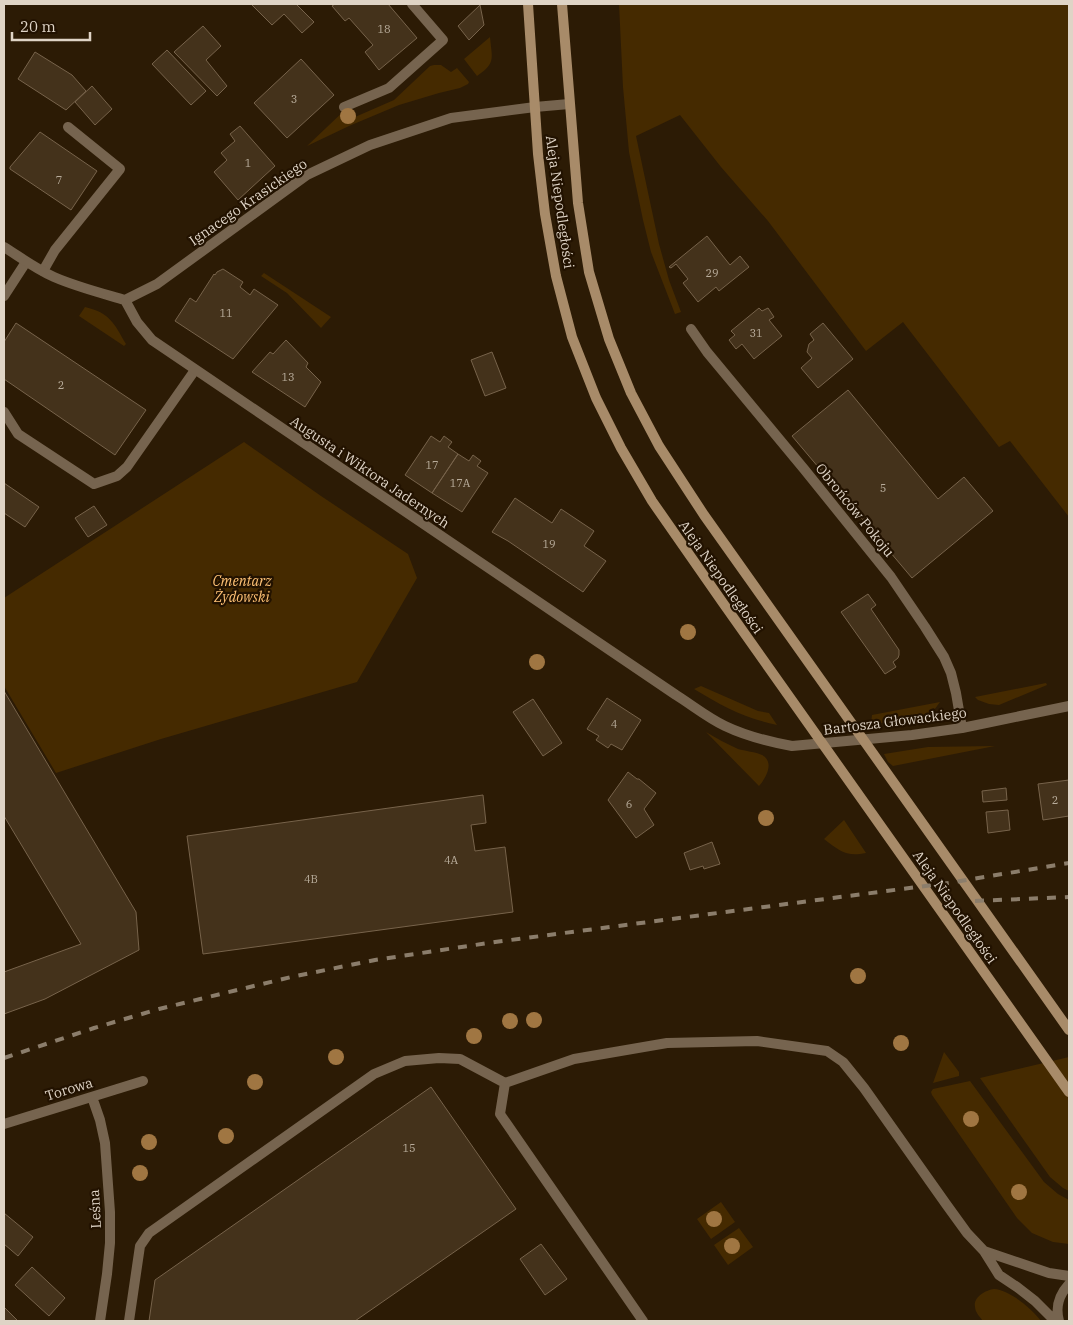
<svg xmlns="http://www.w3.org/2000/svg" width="1073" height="1325" font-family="'IBM Plex Serif',serif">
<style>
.green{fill:#452a00}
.building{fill:#44321b;stroke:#77634b}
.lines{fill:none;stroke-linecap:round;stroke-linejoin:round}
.lane{stroke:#76644f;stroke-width:10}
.street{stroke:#76644f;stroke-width:10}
.secondary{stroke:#a88b69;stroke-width:10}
.rail{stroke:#8b7d6b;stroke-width:4;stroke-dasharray:9 9;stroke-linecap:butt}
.tree{fill:#a07642}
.labels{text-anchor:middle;stroke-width:4.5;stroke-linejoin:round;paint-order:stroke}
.number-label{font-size:11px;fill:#b8ac9b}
.street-label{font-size:14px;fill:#dfd4c6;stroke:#221200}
.park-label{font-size:14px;font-style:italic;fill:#fec174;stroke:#221200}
</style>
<rect width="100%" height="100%" fill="#2c1b05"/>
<path class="green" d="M619,4H1069V517L1010,441L999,447L903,322L866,351L768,221L721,167L680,115L636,136L659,244L669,280L681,312L675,314L651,252L643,220L629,152L623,87Z
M490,37C492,59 496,63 477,76L464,59Z
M434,65H441L451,72L457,68L469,82L468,84L460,88L439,93L399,105L349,126L307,146L346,109L355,117L394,100L430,66Z
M264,273L331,317L321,328L287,293L261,276Z
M85,307C110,313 114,323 126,344L124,346L79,316Z
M244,442L321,496L408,554L417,578L357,682L161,739L56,773L4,686V598Z
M1046,683L1047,685L999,705L989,704L978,700L975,697Z
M701,686L758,711L769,713L777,725C744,718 722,706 694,689Z
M940,702C937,706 935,709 932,712C918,722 888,722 871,724L872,715Z
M706,732C716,738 727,744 738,749C745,751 756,752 762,755C775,762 766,778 759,786Z
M995,746L893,766L888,762L884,754L928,747Z
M844,820L866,853C846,857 840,851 824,839Z
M944,1052L959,1072V1076L933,1083Z
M1069,1057V1191L1063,1188L1050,1177L980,1078Z
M970,1081L1044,1182L1058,1194L1069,1200V1244L1053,1242L1032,1233L1017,1218L932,1095L931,1092L933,1089Z
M721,1202L735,1222L711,1239L697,1219Z
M739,1228L753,1247L728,1265L714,1245Z
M994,1289C1010,1290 1032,1309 1041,1321H983C980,1317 975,1312 975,1307C973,1297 986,1290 994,1289Z"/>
<path class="building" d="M251,4H296L314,22L302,33L284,14L272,25Z
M335,4H388L417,38L379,70L365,52L373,45L349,18L345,21L332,6Z
M480,5L484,25L469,40L458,26Z
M203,26L221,46L206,60L227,86L217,96L174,52Z
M167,50L206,91L191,105L152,64Z
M35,52L72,75L86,91L66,110L18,79Z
M301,59L334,95L287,138L254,103Z
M92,86L112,109L95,125L75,102Z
M240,126L275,166L238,200L214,172L227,160L221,153L235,141L230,134Z
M40,132L97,171L71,210L10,169V167Z
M707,236L730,265L740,256L749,267L719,291L716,287L698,302L683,283L688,279L676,264L671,268L669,267Z
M223,269L243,282L240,287L250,295L254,289L278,305L233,359L175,321L190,298L196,302L214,274L215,275L217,272Z
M759,308L762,311L768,308L774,317L769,320L782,336L754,359L742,344L736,349L729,340L735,335L731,331Z
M16,323L146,410L115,455L4,379V342Z
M823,323L853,359L818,388L801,368L812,358L807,352L809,344L814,340L810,334Z
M286,340L308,363L306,367L321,382L305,407L252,372L270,352L273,354Z
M492,352L506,388L485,396L471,360Z
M848,390L938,499L964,477L993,511L912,578L792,436Z
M431,436L440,442L444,436L452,442L448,447L458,454L432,493L405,475Z
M458,454L469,461L473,455L481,461L477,466L488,473L462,512L432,493Z
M4,483L39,507L25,527L4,513Z
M515,498L552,523L561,509L594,531L584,546L606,561L583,592L508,541L492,532Z
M94,506L107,525L88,537L75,518Z
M868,594L876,605L871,609L899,650V655L898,658L893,662L896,667L885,674L841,612Z
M4,691L136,912L139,950L45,999L4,1014V972L81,944L4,816Z
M607,698L641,720L622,750L611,744L608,748L596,740L599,736L587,729Z
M533,699L562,743L543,756L513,712Z
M628,772L637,779H639L656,793L644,809L654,825L636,838L608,800Z
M1069,780V816L1043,820L1038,784Z
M1006,788L1007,800L983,802L982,791Z
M483,795L486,823L471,825L475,851L505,847L513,912L203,954L187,836Z
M1008,810L1010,830L988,833L986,812Z
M712,842L720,864L704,869L703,866L690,870L684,853Z
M431,1087L516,1209L355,1321H149L155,1280Z
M4,1213L33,1237L18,1256L4,1244Z
M541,1244L567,1279L545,1295L520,1259Z
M32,1267L65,1298L49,1316L15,1285Z
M4,1307L18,1321H4Z"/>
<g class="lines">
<path class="lane" d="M43,271L55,250L120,169L68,127
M4,296L26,262
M4,412L18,434L94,484L117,476L127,467L195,370
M505,1083L500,1114L643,1321
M984,1251L1049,1273L1069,1276
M129,1321L140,1246L149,1233L374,1074L405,1061L439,1058L460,1059L505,1083L574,1059L667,1043L757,1041L827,1051L843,1062L864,1088L946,1204L967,1233L984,1251L999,1275L1017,1287L1035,1301L1055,1321
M1059,1321C1055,1306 1059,1295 1069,1284"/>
<path class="street" d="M344,107L389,88L443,40L412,4
M4,247C20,257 36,269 54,277C77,287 101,293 125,300L137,322L152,340L676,695C692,705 708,718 725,726C746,736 770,742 792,746L912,735L962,728L1069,706
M125,300L157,284L307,175L370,145L451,118L535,107L569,104
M691,329L707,352L804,469L891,577L925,627L944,657L951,673L956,693L962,728
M92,1097L100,1120L105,1143L110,1212V1243L107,1274L100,1321
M4,1124L143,1081"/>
<path class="secondary" d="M528,4L538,154L545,214L556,276L572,337L596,398L621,448L652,501L723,603L1069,1092
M562,4L578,203L589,272L609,339L631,393L659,446L704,515L1069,1030"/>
<path class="rail" d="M975,901L1069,897
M4,1058L94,1028L159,1009L291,977L375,960L495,942L948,883L1069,863"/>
</g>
<g class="tree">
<circle cx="348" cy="116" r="8"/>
<circle cx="688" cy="632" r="8"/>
<circle cx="537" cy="662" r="8"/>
<circle cx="766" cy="818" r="8"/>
<circle cx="858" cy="976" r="8"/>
<circle cx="534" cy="1020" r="8"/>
<circle cx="510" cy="1021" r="8"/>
<circle cx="474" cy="1036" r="8"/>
<circle cx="901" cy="1043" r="8"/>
<circle cx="336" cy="1057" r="8"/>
<circle cx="255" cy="1082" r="8"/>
<circle cx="971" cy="1119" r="8"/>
<circle cx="226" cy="1136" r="8"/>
<circle cx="149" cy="1142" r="8"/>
<circle cx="140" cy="1173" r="8"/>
<circle cx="1019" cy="1192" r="8"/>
<circle cx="714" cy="1219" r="8"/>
<circle cx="732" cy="1246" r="8"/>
</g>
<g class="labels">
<g class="number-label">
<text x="384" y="33">18</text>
<text x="294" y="103">3</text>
<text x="248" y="167">1</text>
<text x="59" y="184">7</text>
<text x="712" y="277">29</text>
<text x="226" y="317">11</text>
<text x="756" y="337">31</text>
<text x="288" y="381">13</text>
<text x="61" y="389">2</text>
<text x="432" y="469">17</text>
<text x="460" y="487">17A</text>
<text x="883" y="492">5</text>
<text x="549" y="548">19</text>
<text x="614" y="728">4</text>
<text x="1055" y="804">2</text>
<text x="629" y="808">6</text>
<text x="451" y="864">4A</text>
<text x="311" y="883">4B</text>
<text x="409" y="1152">15</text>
</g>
<g class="street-label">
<text transform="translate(248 202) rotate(-35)" y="5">Ignacego Krasickiego</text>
<text transform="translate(560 202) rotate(82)" y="5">Aleja Niepodległości</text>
<text transform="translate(370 472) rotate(34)" y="5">Augusta i Wiktora Jadernych</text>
<text transform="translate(855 510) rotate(51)" y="5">Obrońców Pokoju</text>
<text transform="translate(721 577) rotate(55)" y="5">Aleja Niepodległości</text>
<text transform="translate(895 721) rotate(-7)" y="5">Bartosza Głowackiego</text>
<text transform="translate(955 907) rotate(55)" y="5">Aleja Niepodległości</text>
<text transform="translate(69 1089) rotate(-17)" y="5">Torowa</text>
<text transform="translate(95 1209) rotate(-93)" y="5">Leśna</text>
</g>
<g class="park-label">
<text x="242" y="586">Cmentarz<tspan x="242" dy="16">Żydowski</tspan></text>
</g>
</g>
<rect width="1073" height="1325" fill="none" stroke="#dfd4c6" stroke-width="10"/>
<path d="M12 32v8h78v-8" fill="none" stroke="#dfd4c6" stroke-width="2.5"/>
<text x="20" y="32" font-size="15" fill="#dfd4c6" stroke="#221200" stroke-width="4" paint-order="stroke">20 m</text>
</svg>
